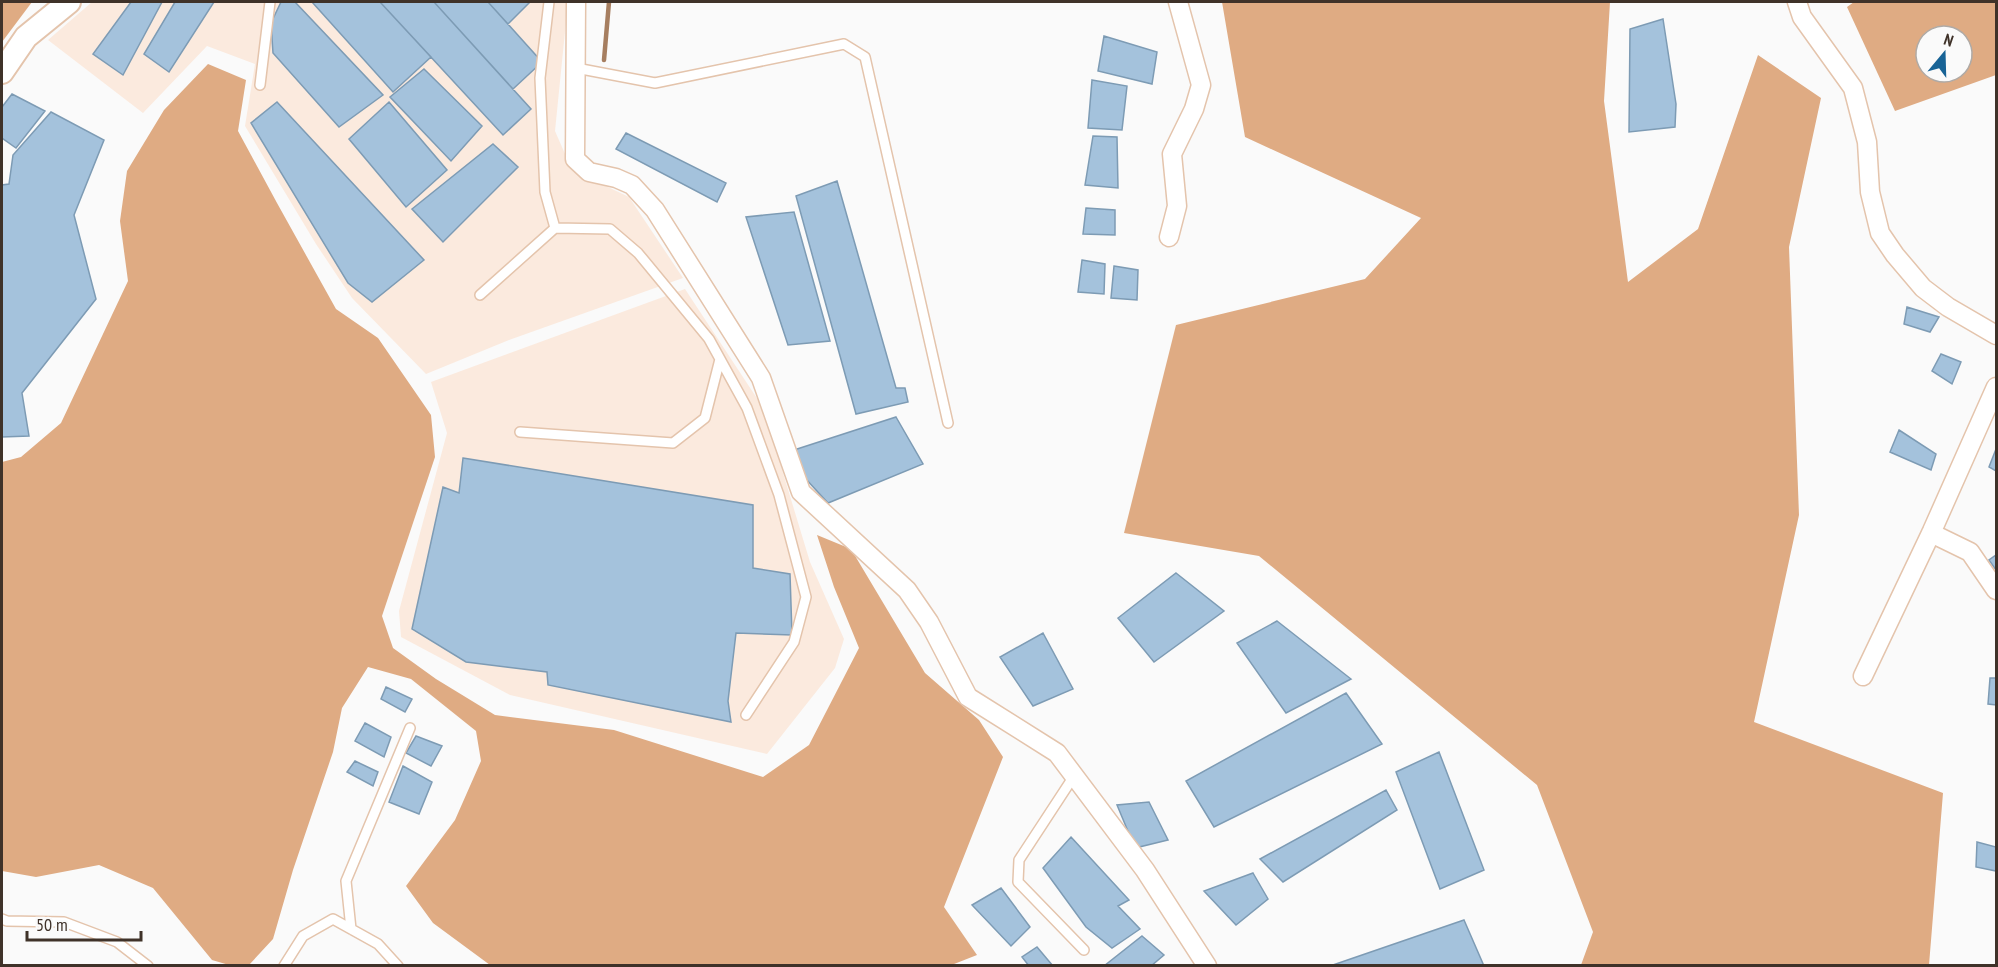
<svg xmlns="http://www.w3.org/2000/svg" width="1998" height="967" font-family="'PT Sans Narrow',sans-serif">
<style>
.built{fill:#fbeade}
.forest{fill:#dfab83;fill-rule:evenodd}
.lines{fill:none;stroke-linecap:round;stroke-linejoin:round}
.stream{stroke:#a67e60;stroke-width:4.5}
.building{fill:#a4c2dc;stroke:#7d9bb4;stroke-width:1.5}
.service-casing{stroke:#e4c4ac;stroke-width:12}
.minor-casing{stroke:#e4c4ac;stroke-width:21}
.tertiary-casing{stroke:#e4c4ac;stroke-width:26}
.service{stroke:#fff;stroke-width:9}
.minor{stroke:#fff;stroke-width:18}
.tertiary{stroke:#fff;stroke-width:22}
</style>
<rect width="100%" height="100%" fill="#fafafa"/>
<path class="built" d="M92,2H568L555,131L572,170L629,197L683,278L509,340L426,374L352,298L316,244L245,126L255,64L207,46L143,113L48,40Z
M685,289L768,415L783,473L810,562L844,639L835,668L767,754L510,695L401,637L399,611L447,433L431,382Z"/>
<path class="forest" d="M2,2H32L2,42Z
M1222,2H1610L1604,101L1628,282L1698,229L1758,55L1821,98L1789,247L1799,515L1754,722L1943,793L1929,965H1581L1593,932L1537,785L1259,556L1124,533L1176,325L1365,279L1421,218L1245,137Z
M1854,2H1996V75L1895,111L1847,7ZM1926,36H1962V72H1926Z
M208,64L246,80L238,131L277,203L336,309L378,338L431,415L435,457L382,616L393,648L436,679L495,715L614,730L763,777L809,745L859,648L834,587L817,535L851,549L925,673L979,720L1003,757L944,907L977,955L949,966L490,965L433,923L406,886L455,820L481,761L476,731L411,679L368,667L342,708L333,752L293,870L273,939L249,965H229L212,960L153,888L99,865L36,877L2,871V462L21,457L61,423L128,281L120,221L127,171L164,110Z"/>
<g class="lines">
<path class="stream" d="M604,60L609,2"/>
</g>
<path class="building" d="M131,2H162L123,75L93,54Z
M175,2H214L169,72L144,54Z
M281,2H295L383,95L339,127L273,53L271,23Z
M312,2H380L431,57L393,92Z
M380,2H434L531,109L503,135Z
M434,2H488L542,62L513,89Z
M488,2H530L508,24Z
M1663,19L1676,104L1675,127L1629,132L1630,29Z
M1104,36L1157,52L1152,84L1098,71Z
M424,69L482,126L451,161L390,97Z
M1092,80L1127,86L1122,130L1088,128Z
M12,94L45,111L16,148L2,138V107Z
M277,102L424,260L372,302L348,283L251,123Z
M389,102L447,170L406,207L349,139Z
M51,112L104,140L74,215L96,299L22,393L29,436L2,437V185L9,184L13,155Z
M626,133L726,183L717,202L616,149Z
M1093,136L1117,137L1118,188L1085,185Z
M493,144L518,167L443,242L412,209Z
M837,181L896,388H905L908,402L856,414L796,196Z
M1086,208L1115,210V235L1083,234Z
M794,212L830,341L788,345L746,217Z
M1082,260L1105,264L1104,294L1078,292Z
M1114,266L1138,270L1137,300L1111,298Z
M1907,307L1939,317L1930,332L1904,324Z
M1941,354L1961,362L1952,384L1932,371Z
M896,417L923,464L828,503L805,478L794,450Z
M1899,430L1936,454L1931,470L1890,452Z
M1996,449V471L1989,467Z
M463,458L753,505V568L790,574L792,635L736,633L728,701L731,722L548,685L547,672L466,662L412,629L443,487L459,493Z
M1996,555V570L1989,560Z
M1176,573L1224,611L1154,662L1118,618Z
M1277,621L1351,679L1286,713L1237,643Z
M1043,633L1073,689L1033,706L1000,657Z
M1990,678H1996V705L1988,704Z
M386,687L412,699L405,712L381,699Z
M1346,693L1382,744L1214,827L1186,781Z
M365,723L391,737L384,757L355,741Z
M416,736L442,746L431,766L406,753Z
M1439,752L1484,870L1440,889L1396,772Z
M355,761L378,772L373,786L347,772Z
M403,766L432,782L419,814L389,802Z
M1386,790L1397,810L1283,882L1260,859Z
M1149,802L1168,840L1135,848L1117,805Z
M1071,837L1129,900L1118,906L1140,929L1112,948L1086,927L1043,868Z
M1977,842L1996,847V871L1976,867Z
M1253,873L1268,899L1236,925L1204,891Z
M1001,888L1030,927L1011,946L972,905Z
M1464,920L1484,966H1330Z
M1142,936L1164,955L1151,966H1104Z
M1037,947L1053,966H1029L1022,957Z"/>
<g class="lines">
<g class="service-casing">
<path id="service" d="M576,68L655,83L844,44L865,57L948,423
M260,85L270,2
M555,228L610,229L638,253L709,339L747,408L779,495L806,597L794,642L746,715
M480,295L555,228L545,192L540,78L549,2
M520,432L673,443L705,418L720,359
M1074,776L1019,860L1018,882L1084,950
M2,919L7,921L64,922L117,942L148,966
M351,929L346,881L410,728
M284,966L303,936L333,919L378,944L398,966"/>
</g>
<g class="minor-casing">
<path id="minor" d="M576,2L575,159L589,172L616,178L632,185L655,210L761,378L801,492L907,590L929,622L968,697L1057,753L1145,870L1207,966
M1797,2L1802,17L1853,88L1867,142L1870,192L1880,233L1895,255L1923,288L1948,307L1996,335
M1169,237L1177,206L1172,154L1194,109L1201,85L1178,2
M1931,533L1970,552L1996,590
M1863,676L1932,531L1996,387"/>
</g>
<g class="tertiary-casing">
<path id="tertiary" d="M2,72L26,37L69,2"/>
</g>
<use href="#service" class="service"/>
<use href="#minor" class="minor"/>
<use href="#tertiary" class="tertiary"/>
</g>
<rect width="1998" height="967" fill="none" stroke="#3f3229" stroke-width="6"/>
<g transform="translate(1944 54) rotate(19)"><circle r="28" fill="#fafafa" stroke="#afaaa6" stroke-width="1.5"/>
<path d="M0-4.5L10 22L0 15L-10 22Z" fill="#186396"/>
<text y="-9" font-size="16" font-weight="bold" text-anchor="middle" fill="#3f3229">N</text>
</g>
<path d="M27 931v9h114v-9" fill="none" stroke="#3f3229" stroke-width="3"/>
<text x="36" y="931" font-size="18" fill="#3f3229" stroke="#fafafa" stroke-width="4.5" paint-order="stroke">50 m</text>
</svg>
